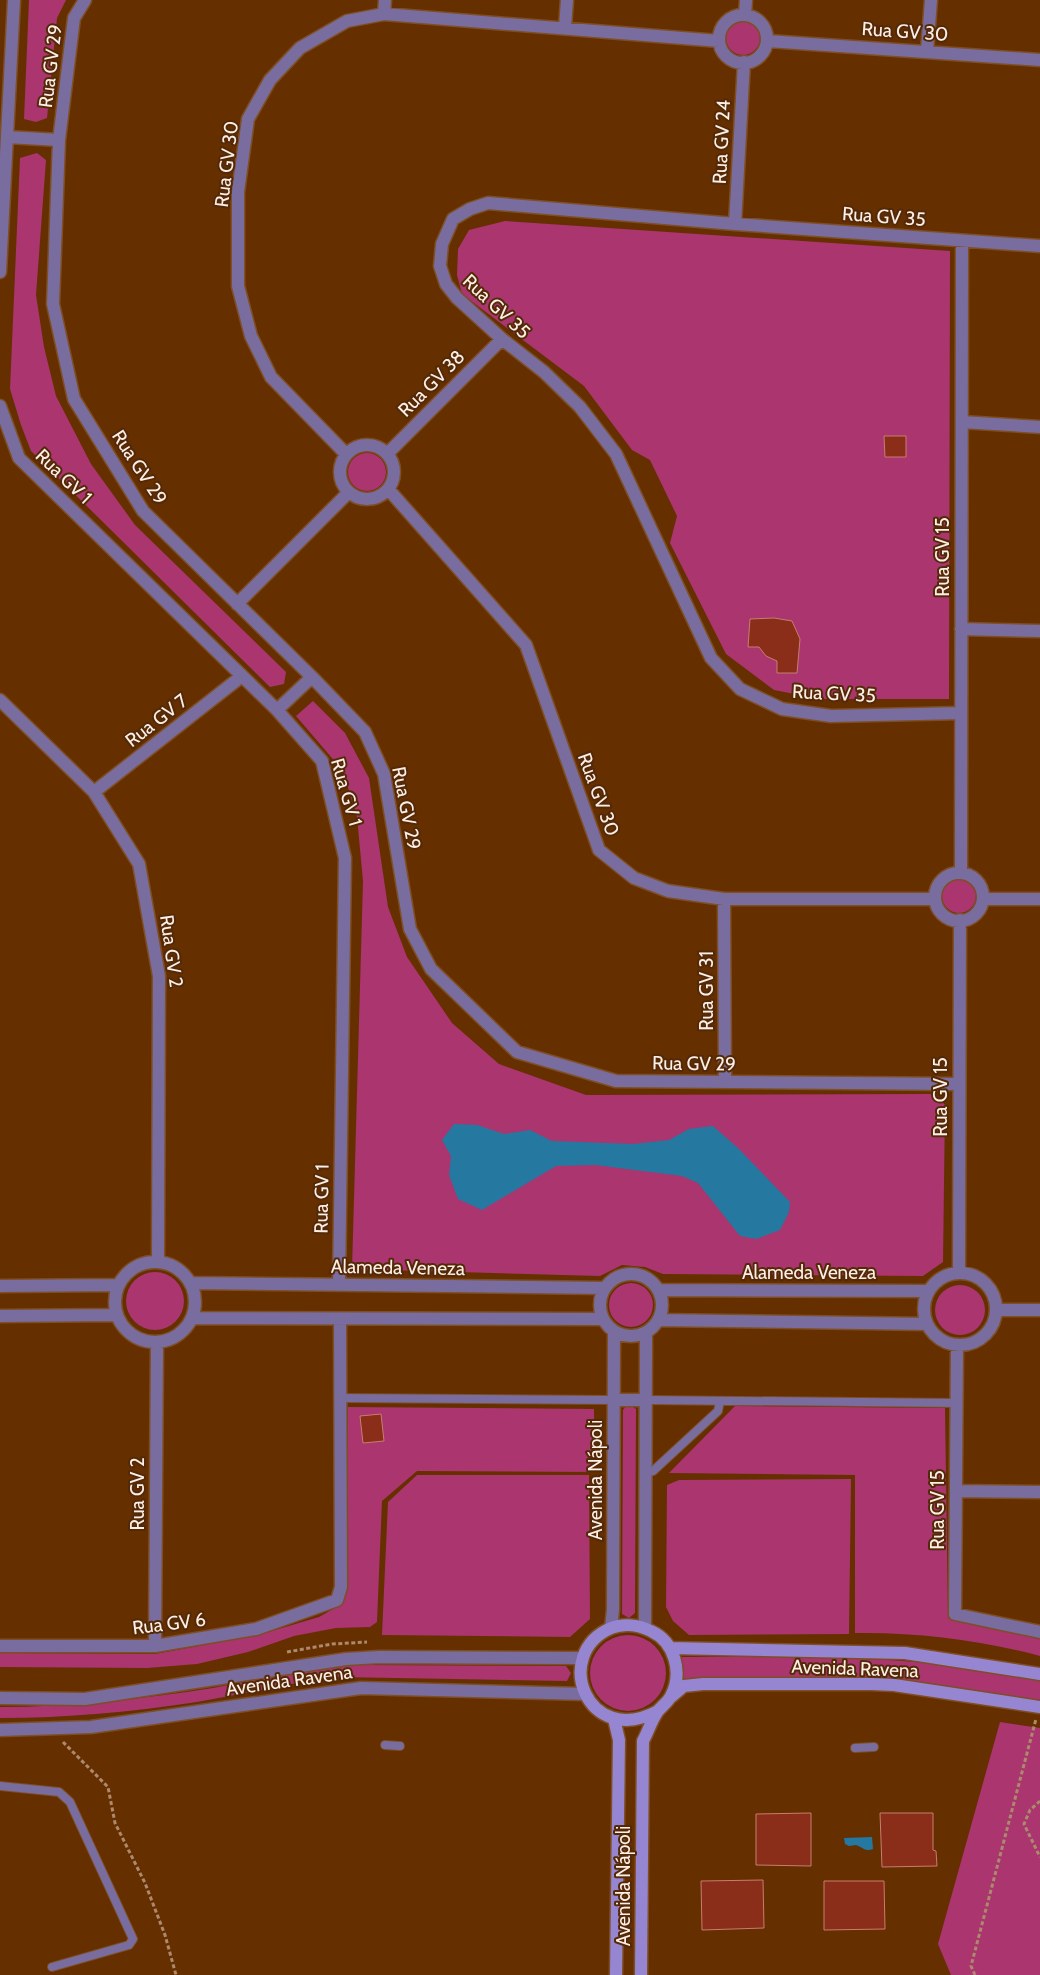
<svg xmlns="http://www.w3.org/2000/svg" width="1040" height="1975" font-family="Cabin,sans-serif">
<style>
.green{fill:#aa356f}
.water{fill:#2579a0}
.building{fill:#8a2d19;stroke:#c77e6e}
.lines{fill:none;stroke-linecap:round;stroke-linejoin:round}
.service-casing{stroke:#7e4e25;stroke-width:10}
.minor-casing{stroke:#7e4e25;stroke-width:15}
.tertiary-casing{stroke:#7e4e25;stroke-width:15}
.secondary-casing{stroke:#7e4e25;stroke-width:15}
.path{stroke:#ad8a6d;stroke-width:3;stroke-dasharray:4 2.5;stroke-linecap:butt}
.service{stroke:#786d9e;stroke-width:8}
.minor{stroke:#786d9e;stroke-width:12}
.tertiary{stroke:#786d9e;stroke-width:12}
.secondary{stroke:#9685d1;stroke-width:12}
.labels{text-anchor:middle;stroke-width:4;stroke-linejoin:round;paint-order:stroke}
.street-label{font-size:19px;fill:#fdefe6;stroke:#532908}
</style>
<rect width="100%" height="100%" fill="#662f00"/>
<path class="green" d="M29,0H66L57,18L47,118L36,122L24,119Z
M726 38a17 17 0 1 1 34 0a17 17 0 1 1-34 0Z
M37,153L46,160L36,295L44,347L56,396L91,464L135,525L286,672L284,684L270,687L31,451L21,425L10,389L20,158Z
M505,221L950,251L949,699H820L774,690L726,654L670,543L677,516L650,460L632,450L584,386L462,294L457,275L458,249L469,230Z
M348 472a19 19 0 1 1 38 0a19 19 0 1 1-38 0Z
M313,701L345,733L369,778L388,907L407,957L452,1023L499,1064L586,1095L935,1094L945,1105L943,1262L923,1276L663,1274L645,1267L622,1265L600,1276L352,1269L363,881L357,817L343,771L296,716Z
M942 896a17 17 0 1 1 34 0a17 17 0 1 1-34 0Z
M126 1301a29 29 0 1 1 58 0a29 29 0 1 1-58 0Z
M609 1305a22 22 0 1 1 44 0a22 22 0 1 1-44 0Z
M935 1310a25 25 0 1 1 50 0a25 25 0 1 1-50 0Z
M630,1405L636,1409L635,1613L629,1618L622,1614L623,1410L626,1406Z
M735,1406L945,1408L948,1618L1040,1638V1656C979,1640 918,1632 855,1633V1475L669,1473Z
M348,1407L594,1409L595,1472L417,1471L382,1501L377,1622L370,1627L336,1628L294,1636L248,1652L197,1664L147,1668L0,1667V1653L155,1654L258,1635L319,1617L333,1609L347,1593Z
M417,1475H589L590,1619L570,1637L382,1635L388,1502Z
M851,1479L849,1634L689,1635L673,1621L666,1607L667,1485L679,1480Z
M590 1673a38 38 0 1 1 76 0a38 38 0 1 1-76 0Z
M830,1656L931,1663L1040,1681V1702L969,1692L682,1682L680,1657Z
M360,1665L566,1666L571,1673L567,1681L340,1677C292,1682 245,1694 197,1702C132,1712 66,1718 0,1718V1707C71,1707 142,1699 213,1688C262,1679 310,1667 360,1665Z
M1000,1722L1040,1728V1975H951L938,1944Z"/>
<path class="water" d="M454,1124L477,1125L504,1134L530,1130L552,1141L633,1144L669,1140L689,1129L713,1126L739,1149L790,1202L789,1212L780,1230L756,1239L740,1236L698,1183L682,1176L595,1165L556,1166L482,1210L458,1199L449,1175L451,1156L442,1140Z
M872,1837L873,1849C864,1852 863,1847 856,1845L849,1846L845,1844L844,1838Z"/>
<path class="building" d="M884,436H906V457H885Z
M774,618L792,621L800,639L797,673H777V661L766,656L759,647H748L750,619Z
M381,1414L384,1441L363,1443L360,1416Z
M811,1813V1866L756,1865V1814Z
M880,1813H933V1850L936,1851L937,1866L882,1867Z
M763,1880L764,1928L702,1930L701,1881Z
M824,1881H884L885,1929L824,1930Z"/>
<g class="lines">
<g class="service-casing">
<path id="service" d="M340,1398L614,1400
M646,1400L957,1403
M645,1473L653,1471L718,1411L720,1401
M385,1745L400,1746
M855,1748L874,1747
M0,1786L59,1792L70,1802L133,1939L129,1945L52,1967"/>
</g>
<g class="minor-casing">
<path id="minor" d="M85,0L74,18L59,140L53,304L74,399L143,511L312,677L365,732L384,774L410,929L431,969L517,1052L616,1081L959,1084
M384,14L385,0
M745,15L746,0
M719 39a24 24 0 1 1 48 0a24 24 0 1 1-48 0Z
M565,27L567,0
M768,41L1040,60
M927,51L931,0
M7,137L59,140
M735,224L744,62
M0,272L14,0
M0,406L19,458L277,710L322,761L345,858L339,1285
M962,422L1040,427
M340 472a27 27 0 1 1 54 0a27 27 0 1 1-54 0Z
M346,454L271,377L251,336L238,286V192L248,119L270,80L300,48L347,21L384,14L719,41
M387,454L502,339
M389,490L526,645L599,850L634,878L668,891L724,899H935
M237,604L349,492
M961,629L1040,631
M0,700L94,792L139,864L159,976L158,1261
M277,710L312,677
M961,713L831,716L782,709L740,689L711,658L616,454L580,407L544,372L502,339L457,298L446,284L440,266L442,244L453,219L470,209L488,203L735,224L1040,246
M94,792L242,676
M961,873L962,241
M935 897a24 24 0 1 1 48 0a24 24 0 1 1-48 0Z
M724,899L725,1082
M983,899H1040
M115 1302a40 40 0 1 1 80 0a40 40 0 1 1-80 0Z
M959,1273L960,920
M924 1309a36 36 0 1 1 72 0a36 36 0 1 1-72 0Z
M600 1305a31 31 0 1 1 62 0a31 31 0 1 1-62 0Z
M191,1283L604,1288
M0,1286L118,1285
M658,1290L929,1291
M996,1310H1040
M0,1316L117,1315
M192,1318L603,1319
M658,1320L927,1324
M957,1345L955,1614L1040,1632
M614,1400H646
M956,1491L1040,1492
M611,1628L613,1610L614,1331
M645,1628L646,1332
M0,1646H155L256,1629L337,1600L341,1587L340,1319
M155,1646L157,1342"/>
</g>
<g class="tertiary-casing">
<path id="tertiary" d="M0,1698L85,1699L346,1659L379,1657L582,1658
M0,1730L91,1727L361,1688L585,1694"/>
</g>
<g class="secondary-casing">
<path id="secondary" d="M670,1648L905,1653L1040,1674
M671,1697L684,1686L703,1684H871L894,1685L1040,1707
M614,1719L619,1740L616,1975
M641,1975L643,1741C648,1732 652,1719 658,1711C662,1706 668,1702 671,1696C683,1673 675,1642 651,1631C639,1625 624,1623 611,1628C551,1654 587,1749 658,1711"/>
</g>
<path class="path" d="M287,1652L332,1644L367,1642
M63,1742L108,1787L115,1823L145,1883L165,1935L176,1975
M1040,1801L1030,1810L1024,1824L1040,1857
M975,1975L971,1966L1036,1719"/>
<use href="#service" class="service"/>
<use href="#minor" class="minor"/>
<use href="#tertiary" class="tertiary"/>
<use href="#secondary" class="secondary"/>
</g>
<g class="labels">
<g class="street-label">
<text transform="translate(905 31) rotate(4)" y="7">Rua GV 30</text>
<text transform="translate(50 66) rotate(-83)" y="7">Rua GV 29</text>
<text transform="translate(721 142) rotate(-87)" y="7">Rua GV 24</text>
<text transform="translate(226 164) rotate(-83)" y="7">Rua GV 30</text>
<text transform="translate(884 216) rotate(4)" y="7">Rua GV 35</text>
<text transform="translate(497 306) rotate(43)" y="7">Rua GV 35</text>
<text transform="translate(431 383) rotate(-45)" y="7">Rua GV 38</text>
<text transform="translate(140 467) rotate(57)" y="7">Rua GV 29</text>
<text transform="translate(64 476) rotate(44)" y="7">Rua GV 1</text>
<text transform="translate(942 557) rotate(-90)" y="7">Rua GV 15</text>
<text transform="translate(834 693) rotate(3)" y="7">Rua GV 35</text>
<text transform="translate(156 720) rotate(-38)" y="7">Rua GV 7</text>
<text transform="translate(347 792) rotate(74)" y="7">Rua GV 1</text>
<text transform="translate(599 794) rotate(70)" y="7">Rua GV 30</text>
<text transform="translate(407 808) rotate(79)" y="7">Rua GV 29</text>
<text transform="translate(172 951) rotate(82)" y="7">Rua GV 2</text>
<text transform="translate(706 991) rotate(-90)" y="7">Rua GV 31</text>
<text transform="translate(694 1063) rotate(1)" y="7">Rua GV 29</text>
<text transform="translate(940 1097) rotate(-90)" y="7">Rua GV 15</text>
<text transform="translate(321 1199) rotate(-89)" y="7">Rua GV 1</text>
<text transform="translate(398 1267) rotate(1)" y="7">Alameda Veneza</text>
<text x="809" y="1279">Alameda Veneza</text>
<text transform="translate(595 1480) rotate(-90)" y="7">Avenida Nápoli</text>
<text transform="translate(137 1494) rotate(-90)" y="7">Rua GV 2</text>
<text transform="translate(937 1510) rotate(-90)" y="7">Rua GV 15</text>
<text transform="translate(169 1623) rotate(-7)" y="7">Rua GV 6</text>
<text transform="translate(855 1668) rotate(2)" y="7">Avenida Ravena</text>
<text transform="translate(289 1680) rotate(-8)" y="7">Avenida Ravena</text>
<text transform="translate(623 1886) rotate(-90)" y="7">Avenida Nápoli</text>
</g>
</g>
</svg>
